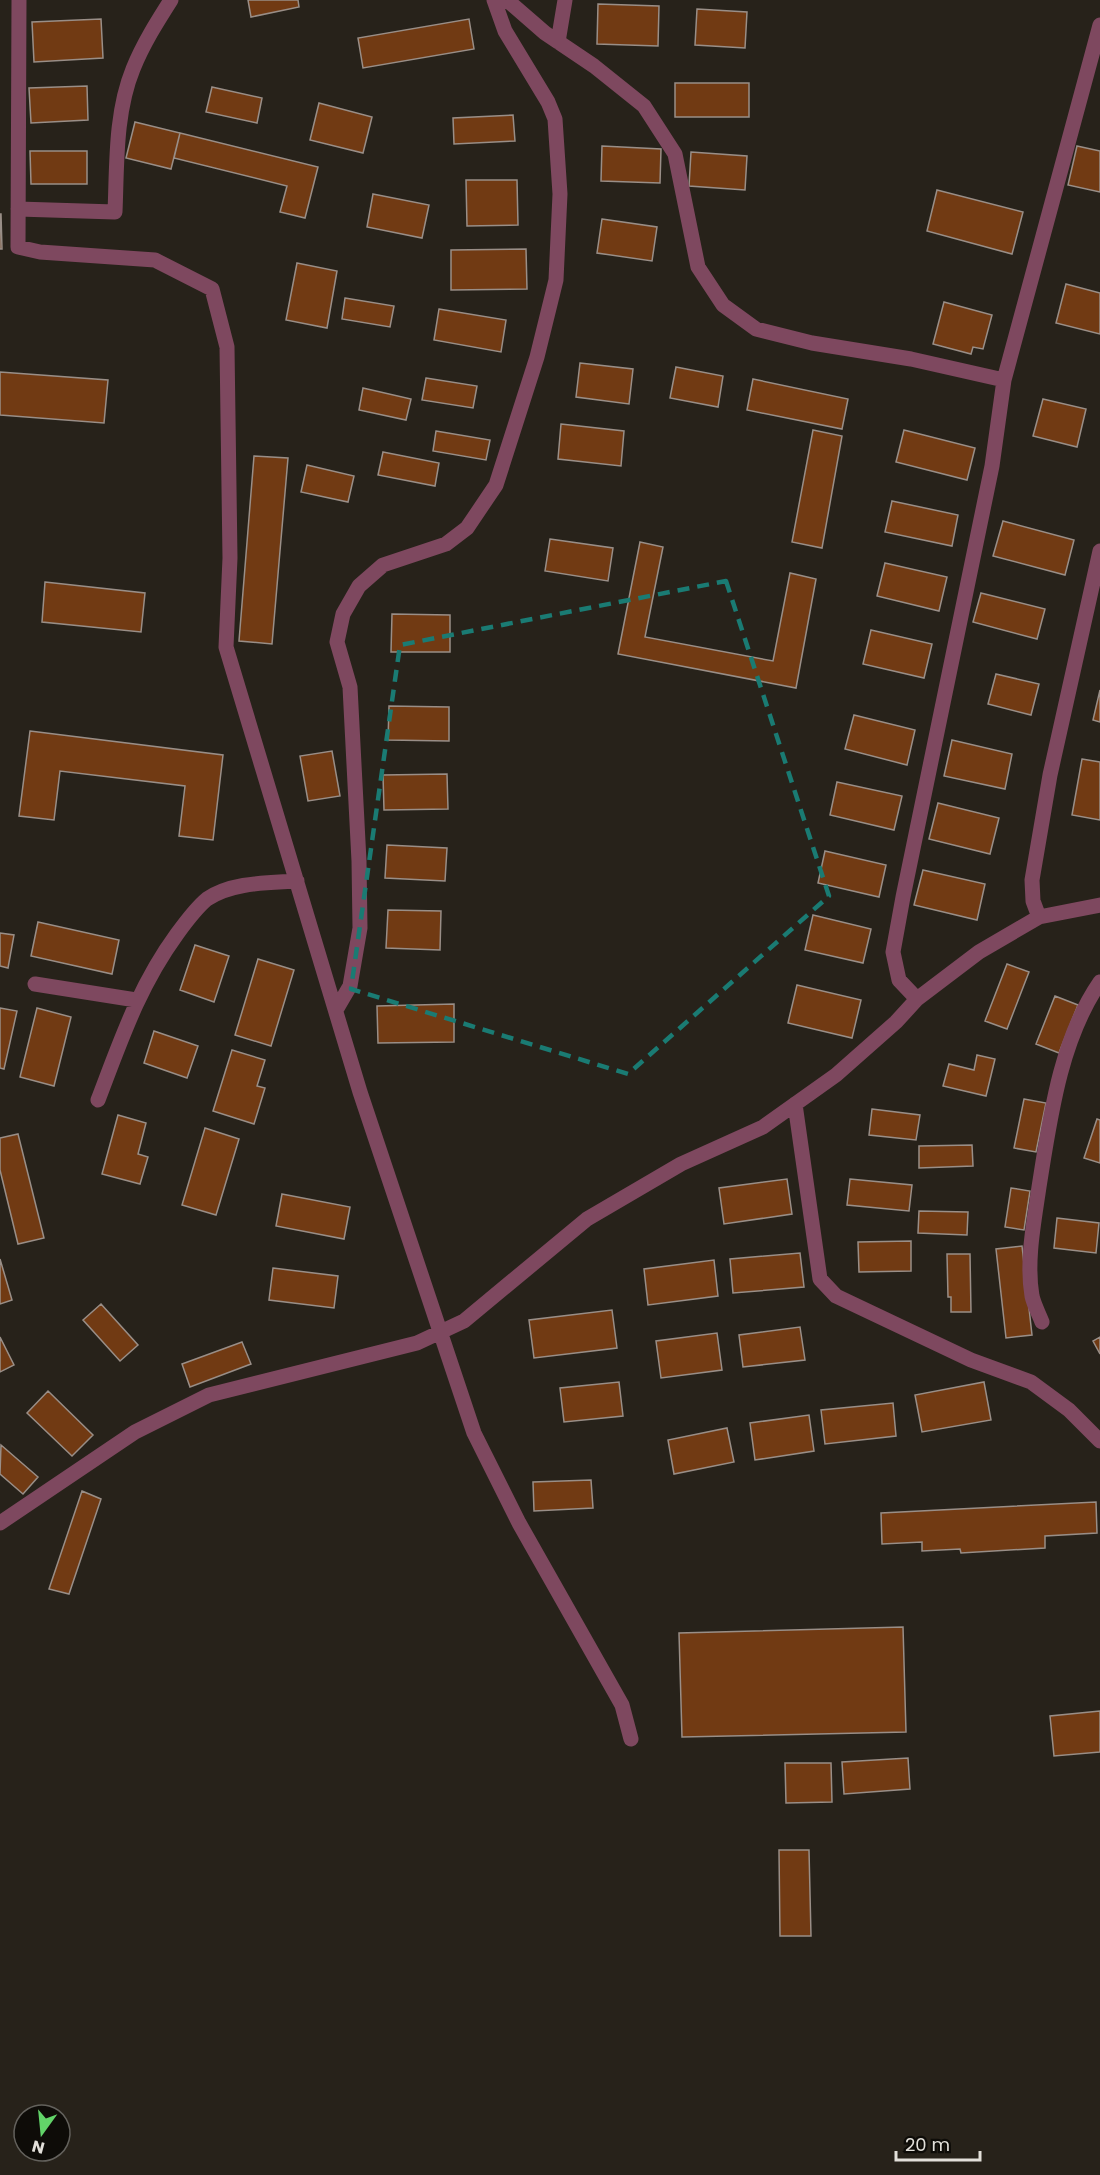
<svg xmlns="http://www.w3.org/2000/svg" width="1100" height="2175" font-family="Poppins,sans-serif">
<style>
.building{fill:#713a13;stroke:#998e87;stroke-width:1.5}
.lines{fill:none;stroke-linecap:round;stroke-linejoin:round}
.minor{stroke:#7e485f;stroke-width:15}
.marked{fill:none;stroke:#1a7b73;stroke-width:4.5;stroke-dasharray:12 8;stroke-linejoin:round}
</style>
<rect width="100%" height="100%" fill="#27221a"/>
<path class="building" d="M248,0H298L299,7L251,17Z
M598,4L659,6L658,46L597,44Z
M697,9L747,12L745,48L695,45Z
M101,19L103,58L34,62L32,22Z
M469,19L474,49L363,68L358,38Z
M675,83H749V117H675Z
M87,86L88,120L31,123L29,88Z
M212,87L262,98L257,123L206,112Z
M319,103L372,117L363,153L310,140Z
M513,115L515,141L454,144L453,118Z
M135,122L180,133L171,169L126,158Z
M180,133L318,167L305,218L280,212L287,186L174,158Z
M602,146L661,149L660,183L601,181Z
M1077,146L1100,151V192L1068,185Z
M30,151H87V184H31Z
M691,152L747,156L745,190L689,186Z
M466,180H517L518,225L467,226Z
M937,190L1023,212L1012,254L927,231Z
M373,194L429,205L422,238L367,227Z
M0,214H1L2,249H0Z
M602,219L657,227L652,261L597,253Z
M526,249L527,289L451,290V250Z
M297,263L337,271L327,328L286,320Z
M1066,284L1100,293V334L1056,323Z
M345,298L394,306L390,327L342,319Z
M944,302L992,315L983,349L973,347L971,354L933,344Z
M439,309L506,320L501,352L434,340Z
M580,363L633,369L629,404L576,397Z
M676,367L723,376L718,407L670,398Z
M0,372L108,380L104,423L0,415Z
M426,378L477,386L473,408L422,400Z
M753,379L848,399L842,429L747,410Z
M363,388L411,399L406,420L359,410Z
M1043,399L1086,409L1077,447L1033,436Z
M561,424L624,431L621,466L558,459Z
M813,430L842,436L822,548L792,542Z
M904,430L975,448L967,480L896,462Z
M436,431L490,440L486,460L433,451Z
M383,452L439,463L435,486L378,475Z
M254,456L288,458L272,644L239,641Z
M307,465L354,476L348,502L301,492Z
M892,501L958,515L952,546L885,532Z
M1003,521L1074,540L1065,575L993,556Z
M550,539L613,548L608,581L545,571Z
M640,542L663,547L645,637L773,661L790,573L816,579L796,688L618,654Z
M885,563L947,577L939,611L877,596Z
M45,582L145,593L141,632L42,622Z
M981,593L1045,609L1037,639L973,622Z
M392,614L450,615V652H391Z
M871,630L932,644L924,678L863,664Z
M996,674L1039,684L1031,715L988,704Z
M1100,690V722L1093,720Z
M389,706L449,707V741L388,740Z
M854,715L915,730L907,765L845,749Z
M30,731L223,755L213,840L179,836L185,786L60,771L54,820L19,816Z
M952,740L1012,754L1005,789L944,776Z
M332,751L340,796L308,801L300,756Z
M1082,759L1100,762V820L1072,815Z
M447,774L448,809L384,810L383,775Z
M837,782L902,796L894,830L830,815Z
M938,803L999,818L990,854L929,839Z
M387,845L447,848L445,881L385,878Z
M825,851L886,865L879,897L818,883Z
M923,870L985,884L977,920L914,905Z
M388,910L441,911L440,950L386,948Z
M813,915L871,929L863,963L805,950Z
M38,922L119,940L112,974L31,956Z
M0,933L14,935L8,968L0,966Z
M195,945L229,956L214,1002L180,990Z
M258,959L294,970L271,1046L235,1035Z
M1007,964L1029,972L1007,1029L985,1021Z
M797,985L861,1000L852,1038L788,1023Z
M1055,996L1078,1005L1059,1053L1036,1044Z
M454,1004V1042L378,1043L377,1006Z
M0,1008L17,1011L4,1069L0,1068Z
M37,1008L71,1017L54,1086L20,1077Z
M154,1031L198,1046L187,1078L144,1063Z
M232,1050L265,1060L257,1086L265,1088L254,1124L213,1111Z
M977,1055L995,1059L986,1096L943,1086L949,1064L974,1070Z
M1024,1099L1046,1103L1036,1152L1014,1148Z
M872,1109L920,1115L916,1140L869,1135Z
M118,1115L146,1123L138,1154L148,1157L140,1184L102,1174Z
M1097,1119L1100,1120V1163L1084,1158Z
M205,1128L239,1139L216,1215L182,1205Z
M18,1134L44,1238L18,1244L0,1170V1138Z
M972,1145L973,1166L919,1168V1146Z
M787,1179L792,1214L724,1224L719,1188Z
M850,1179L912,1185L909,1211L847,1205Z
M1011,1188L1030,1191L1024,1230L1005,1227Z
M282,1194L350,1207L344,1239L276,1226Z
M919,1211L968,1212L967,1235L918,1233Z
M1057,1218L1099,1223L1096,1253L1054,1248Z
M911,1241V1271L859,1272L858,1242Z
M1022,1246L1032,1335L1006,1338L996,1249Z
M800,1253L804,1287L733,1293L730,1259Z
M947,1254H970L971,1312H951V1297H948Z
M0,1259L12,1300L0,1304Z
M714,1260L718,1296L648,1305L644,1269Z
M273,1268L338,1276L334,1308L269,1300Z
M101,1304L138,1345L120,1361L83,1320Z
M612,1310L617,1348L534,1358L529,1320Z
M800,1327L805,1360L743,1367L739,1335Z
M717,1333L722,1370L661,1378L656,1341Z
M0,1337L14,1365L0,1372Z
M1100,1337V1354L1093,1341Z
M242,1342L251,1364L190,1387L182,1364Z
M619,1382L623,1416L564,1422L560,1388Z
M984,1382L991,1420L922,1432L915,1395Z
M48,1391L93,1435L72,1456L27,1413Z
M893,1403L896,1436L825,1444L821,1410Z
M809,1415L814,1451L755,1460L750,1423Z
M727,1428L734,1462L674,1474L668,1440Z
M1,1445L38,1477L23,1494L0,1474Z
M591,1480L593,1508L534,1511L533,1482Z
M82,1491L101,1499L69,1594L49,1589Z
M1096,1502L1097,1533L1045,1536V1548L961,1553L960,1549L922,1551V1542L882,1544L881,1513Z
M903,1627L906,1732L682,1737L679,1633Z
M1100,1711V1752L1054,1756L1050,1716Z
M908,1758L910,1789L844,1794L842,1762Z
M785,1763H831L832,1802L786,1803Z
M779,1850H809L811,1936H780Z"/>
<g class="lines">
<path class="minor" d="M19,0L18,247L40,252L155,260L212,289L227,347L230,558L226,647L360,1092L474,1433L519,1523L622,1705L631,1739
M507,0L545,33L594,66L644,106L675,154L698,267L723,305L756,329L812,343L911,359L1004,380
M558,42L565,0
M18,209L115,212C117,165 115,113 133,69C143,44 157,22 171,0
M1039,917L1033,901L1032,880L1050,775L1100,551
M35,984L136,1000
M917,999L899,980L893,952L903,897L992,466L1004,380L1100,25
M336,1010L350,986L360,928L359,861L350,687L337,642L343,614L359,586L383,565L446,544L467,528L496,485L537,357L556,280L560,194L555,119L548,102L505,31L494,0
M98,1100C121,1040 139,986 177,934C185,923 196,908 207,899C232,882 268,883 297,881
M795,1104L820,1279L836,1296L971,1360L1031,1382L1069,1410L1100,1441
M1042,1322C1039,1314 1034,1305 1032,1296C1026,1261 1034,1222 1039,1187C1050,1118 1060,1040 1100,982
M0,1523L135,1432L209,1395L417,1343L464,1321L587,1219L681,1164L763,1127L836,1075L896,1022L917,999L979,952L1039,917L1100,905"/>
</g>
<path class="marked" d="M726,581L829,896L628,1074L351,989L400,645Z"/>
<g transform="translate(42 2133) rotate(195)"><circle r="28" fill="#0e0c08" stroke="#63615c" stroke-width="1.5"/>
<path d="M0-4.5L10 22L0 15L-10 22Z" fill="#62d469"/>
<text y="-9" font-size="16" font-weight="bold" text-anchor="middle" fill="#e3e0da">N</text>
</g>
<path d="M896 2151v9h84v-9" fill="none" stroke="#e3e0da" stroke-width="3"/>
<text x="905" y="2151" font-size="18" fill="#e3e0da" stroke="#0e0c08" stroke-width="4.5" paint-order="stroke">20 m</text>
</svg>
